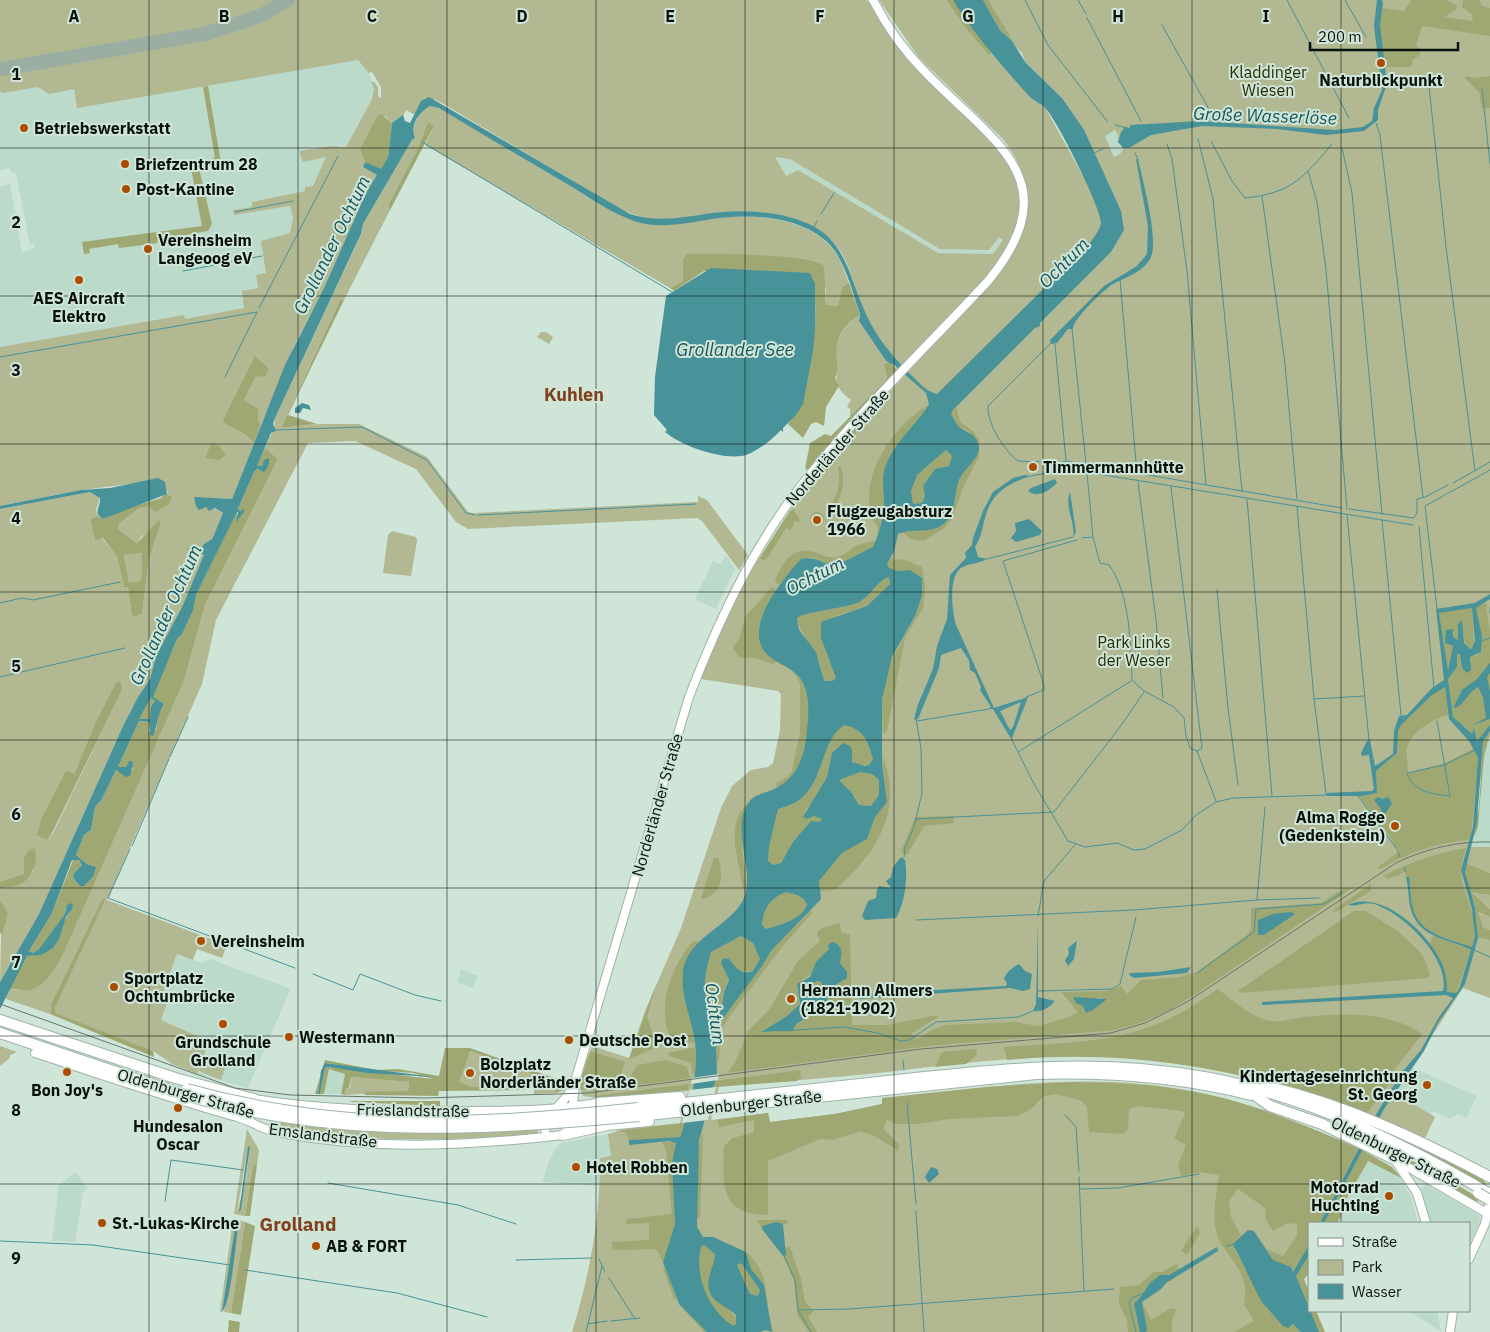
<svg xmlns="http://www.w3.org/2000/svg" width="1490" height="1332" font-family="'IBM Plex Sans',sans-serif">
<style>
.built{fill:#bcdac9}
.green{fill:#b1b892;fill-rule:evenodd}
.forest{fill:#9fa872;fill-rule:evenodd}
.water{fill:#48929a;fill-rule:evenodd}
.pier{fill:#cfe5d8}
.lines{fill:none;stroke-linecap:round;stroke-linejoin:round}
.stream{stroke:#48929a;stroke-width:1}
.taxiway{stroke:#9baea2;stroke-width:14}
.secondary-casing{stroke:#9eb3a7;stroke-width:10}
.highway-casing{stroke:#9eb3a7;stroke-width:12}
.secondary{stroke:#fff;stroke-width:8}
.highway{stroke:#fff;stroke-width:10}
.tram{stroke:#67766d;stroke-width:1}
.highway-bridge-casing{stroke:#9eb3a7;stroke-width:12;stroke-linecap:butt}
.highway-bridge{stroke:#fff;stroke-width:10}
.grid{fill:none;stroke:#09110c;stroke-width:1;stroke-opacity:0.55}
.poi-dot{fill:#ab4c00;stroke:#cfe5d8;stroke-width:2}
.labels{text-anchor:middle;stroke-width:4;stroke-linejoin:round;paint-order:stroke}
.park-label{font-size:16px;fill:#282c01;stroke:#cfe5d8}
.poi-label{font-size:16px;font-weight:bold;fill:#09110c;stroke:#cfe5d8;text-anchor:start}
.street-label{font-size:16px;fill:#09110c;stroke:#cfe5d8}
.water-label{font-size:18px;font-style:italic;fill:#15555b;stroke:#cfe5d8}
.neighbourhood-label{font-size:18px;font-weight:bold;fill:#7f401b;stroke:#cfe5d8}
.quarter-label{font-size:19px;font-weight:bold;fill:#7f401b;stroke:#cfe5d8}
.grid-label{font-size:16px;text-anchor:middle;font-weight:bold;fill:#09110c;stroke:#cfe5d8;stroke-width:4;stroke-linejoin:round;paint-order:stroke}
</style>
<rect width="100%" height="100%" fill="#cfe5d8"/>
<path class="built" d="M0,0H764L751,22L752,27L838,78L1003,240L993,254L938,253L786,176L774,156L392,95L381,90V87L372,72L369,73L374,89L372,99L346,147L339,145L327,156L313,186L305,187V191L252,202L253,207L234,215L290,206L293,218L290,233L245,308L185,319L183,315L0,347V186L10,184L22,252L35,248L34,244L30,245L16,174L10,171L8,166L6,169L0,170Z
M1115,130L1118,135V142L1123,148L1120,154L1114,157L1104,136Z
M726,555L735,569L716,609L695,599L713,561L720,564Z
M1490,736V847H1470L1478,827L1484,756Z
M177,954L201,963L210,959L289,988L290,990L248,1088L197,1074L209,1041L161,1020L168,1000L164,990Z
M461,969L478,976L473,988L457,982Z
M1411,1067L1477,1096L1466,1118L1458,1114L1450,1119L1435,1112L1428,1113L1395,1093Z
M329,1069L346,1073L341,1094H324Z
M608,1134L611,1156L600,1158V1186L542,1182L550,1158L560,1143Z
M1368,1161L1401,1178L1412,1199L1418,1223H1337L1345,1209L1342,1206Z
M75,1172L88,1188L83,1192L75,1242L52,1241L59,1185Z
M1426,1184L1479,1215L1480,1223L1469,1245V1223H1429L1421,1190Z
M1408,1311H1437L1441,1331Z"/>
<path class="green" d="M0,0H867C882,24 896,48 915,68C970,127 1064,174 995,265C968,302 933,332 903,367C889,352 874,334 866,315C854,290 851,259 831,240C802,211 751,209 712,213C697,215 682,220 667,220C649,221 633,215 617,207L435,99L415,115L406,110L403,116L392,123L385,116L360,149L365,162L363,167L378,175L366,193L324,288L296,342L261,425L244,400L256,376V357L222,422L246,435L254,443L232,499L194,498C205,507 212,506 223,513L183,605L156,656L150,679L138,697L123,726L39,914L0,982L2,903L0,900V889L21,884L34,870L23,861L24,875L0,882V509L90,492L100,498L96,510L98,516L90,519L95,539L102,538L117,557L124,587L128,586L132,617L142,613L149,559L161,523L141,537L137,543L118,529L119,524L138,509L149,506L167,495L168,491L130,484L81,490L0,506V347L184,315L185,319L244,308L242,291L258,288L256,275L266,273L261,241L290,233L293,218L290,206L234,215L233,210L252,207V202L305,191V187L313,186L326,157L303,162L299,151L332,146L346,147L372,99L374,89L371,81C378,82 379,90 378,96L381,98V87L372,72L369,73L358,60L77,108L74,89L49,94L38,87L3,93L0,91ZM775,157L790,159L940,249L989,250L999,237L1003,240L993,254L938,253L798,170L786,176ZM212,443L220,446L226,455L220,460ZM117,681L121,684L122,690L53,833L47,840L69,771L74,774L96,721Z
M879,0H953L996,57L1031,97L1046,109L1082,174L1062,98L1026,63L1022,53L1004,35L983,0H1490V736L1484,756L1470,847H1490V873L1466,863L1471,891L1490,895V909L1472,893L1478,938L1490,940V998L1463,988L1395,1093L1435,1117L1425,1138C1326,1092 1222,1063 1113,1057C1032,1053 950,1065 869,1074C819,1079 769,1082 719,1087L711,1120L768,1113L770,1122L835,1114L882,1104V1098L893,1097C993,1086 1097,1071 1196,1092C1255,1104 1310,1127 1365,1151L1368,1161L1342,1206L1345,1208L1337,1223H1309V1273L1304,1279L1309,1293V1311H1316L1325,1332H572C590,1273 600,1220 600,1158L611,1156L608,1134L625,1129L680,1123L688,1091L596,1098L583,1096C576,1082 587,1061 592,1046L629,1058L645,1011L681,928L721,808L732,786L751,770L768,767L773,763L780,730L781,694L778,691L701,679L715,641L745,580L811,478L997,275C1016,250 1027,225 1027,194L1029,193C1023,172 1016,155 1002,138L919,58ZM1115,130L1118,135V141L1121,134L1125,146L1120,154L1114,157L1105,136Z
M430,106L439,108C481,133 522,157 564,182C585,195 607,210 630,219C658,230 687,222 716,218C755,214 806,217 833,249C841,259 844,271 849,283L842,287L838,306H826V288L744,255L686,254L683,259V281L670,288L425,145L434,126L428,122L418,148L389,204V212L344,300H340L336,308L281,428L320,424H359L427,457L468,512L473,513L698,502V496L707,500L748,555L739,570L702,521L697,518L468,529L456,522L416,469L355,441L308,443L216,620L202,684L107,900L227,945L222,958L197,949L193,960L177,954L164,989L168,1000L161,1020L209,1041L197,1074L172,1064L153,1051L55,1014V1008L104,900L102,899L51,1004L50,1014L6,999L9,989L29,990L66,948L184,681L205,605L278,459L265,448L274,428L275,418L361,235L363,224L412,140L415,138C411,125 418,113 430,106Z
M860,315L859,321L886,361L890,362V364L885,363L887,376L886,380L850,419V409L847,406L851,400C840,392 833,383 838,369C830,347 841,326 860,315Z
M541,332H546L553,337L549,344L537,337Z
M392,531L416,537L417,541L411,576L383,573L388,535Z
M142,553L141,582L129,583L124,555Z
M1477,912L1490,917V930L1483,927Z
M0,1046L17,1052L10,1055V1058L0,1066Z
M470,1051L535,1075L531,1085L541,1081L556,1084V1093L534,1094V1087L531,1085L524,1086L510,1080L508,1083L472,1087L458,1082Z
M203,1059L225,1068L221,1080L199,1071Z
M351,1077L409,1082L408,1091L345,1095L346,1089L350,1088Z
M281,1121C367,1131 453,1138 539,1128L537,1134C451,1141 366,1143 280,1129Z
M247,1129L259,1150L257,1165H253L245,1216L234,1214ZM248,1146L250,1147L246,1180L237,1212Z
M233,1220H236L222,1312H220Z
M239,1220L245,1222L231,1313L224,1312Z"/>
<path class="forest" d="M947,0H953L991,51L989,55L962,23Z
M983,0H988L1013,41L1000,30Z
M1411,0H1446L1457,6L1456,10L1444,17L1472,21L1473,15L1462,7L1463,0H1479L1482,6L1490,8V36L1422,26L1416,46L1421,50L1419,56L1413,59L1411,67H1384L1379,25L1383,8L1404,11Z
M1466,76L1475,78L1490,76V108L1482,109L1479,92L1465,78Z
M208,86L221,163L199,168L212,224L208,231L157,240L158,243L119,248L118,244L89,249L90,253L84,254L82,242L202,226L190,163L215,158L203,87Z
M381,114L392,123L388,157L381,170L365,162L360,149L377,117Z
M428,122L434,126L389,212V204L418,148Z
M686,254C707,253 813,254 824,266L826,305L838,306L842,287L849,283L860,315C838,328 833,344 838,369L835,378L839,386L826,407L824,426L816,422L811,424L803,438L788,424C810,398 823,304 810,273L704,271L674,291L670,288L683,281V259Z
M340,300H344L288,415L317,424L281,428Z
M255,356L269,369L265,377L256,376L244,400L258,409V420L261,425L254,443L246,435L222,422Z
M890,362L899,371L810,470L805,469L810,443L825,434L831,436L886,380L887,376L884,364Z
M926,406L921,417L900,442L883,487L884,500L879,535C878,533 878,530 878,528C877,524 873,522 872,518C859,474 892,429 926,406Z
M956,407L960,422L973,431L979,440V457L964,485L952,519L943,529L923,541L911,539L902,532L923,531L956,500C955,486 960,472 971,463L970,432L959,426L951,414Z
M854,428L857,430C855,439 823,481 815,478L813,475Z
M212,442L220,446L226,455L220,460L205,458Z
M265,448L278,459L205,605L184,681L66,948C59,962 47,987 29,990C23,991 15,988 9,989L27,956C65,953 54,930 73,908H66L65,915L39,949L33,953L29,951L52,913L73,860H79L82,865L74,873L73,878L80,886H84L93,877V866L87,864L76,855L84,835L91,830L95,807L102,799L116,770L124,774L130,773L133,768L118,767L139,721L150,722L149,732L156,730L159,711L164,704L152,697L177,639C187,628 192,609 196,595L237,511V520L241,511L238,509L254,472L257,469L262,471L264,460L262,466L256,467Z
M946,450L952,456L949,466L933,472L923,486L925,496L922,503L913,504L911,491L917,475Z
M840,466C848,482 840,500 831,513L828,511C836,497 842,484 838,467Z
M165,493L172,497L169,504L156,512L149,506L138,509L119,524L118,529L137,543L159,520L161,523L149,559L142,614L132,617L128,587H124L117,557L103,538L95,540L90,519L98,516L103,519L128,508L161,498ZM142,553L141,581L129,583L124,555Z
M794,510L801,522L795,521L791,530L786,528L768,557L764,561L760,558L790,511Z
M810 519a7 7 0 1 1 14 0a7 7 0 1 1-14 0Z
M876,541L873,547L840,563L830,564L812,557L801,559L779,585L775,581C781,564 793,545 814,552C823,555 830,560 840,556C845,555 849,550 854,547C859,544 870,542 876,541Z
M890,557L894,560L903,559L922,567L925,585L923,608L905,638L887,731L883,734L882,699L888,668L916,614L922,595V578L910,570L897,571L889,568L887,563Z
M889,577L890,584L867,606L835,616L821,638L836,678L831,681H824C822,675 821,668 819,661C812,646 800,634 797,618C807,610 842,610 857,603C870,597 877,581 889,577Z
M772,587L776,590C761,611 751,645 777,661L773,664L755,658H740L733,648L739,639L745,617Z
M1486,603L1490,632V725L1477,741L1475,729L1473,728V735L1453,717L1448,679L1457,667V654H1460L1462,659L1472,663L1470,657L1478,655C1486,640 1478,623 1475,607Z
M1472,608L1474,645L1470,649L1466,647L1463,632L1458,631V640L1453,637L1454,632L1446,637L1445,643L1453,646L1448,673L1439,613Z
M793,671C798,675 803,680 805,686C812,708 807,755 795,774C791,781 784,785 777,788L776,783L787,777L792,771L800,732V683Z
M117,681L121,683L122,690L52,833L47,840L37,835L41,820L65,773L69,771L74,774L96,721Z
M1445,686L1448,715C1435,718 1412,731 1408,745C1405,753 1408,765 1408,773L1445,763L1473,749L1476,751L1478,764L1471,835L1468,840C1436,843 1407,853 1379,870L1378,867L1397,853L1393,841L1359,796L1377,793L1376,771L1397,753L1398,731L1401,725L1432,695Z
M151,698L155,701L150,719H139Z
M844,724C864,729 868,741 873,759L869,765H858L852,762L851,757L832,753L827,777L813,802L805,810L807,819L813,816L822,819L787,852L781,863L773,865L768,861L769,847L778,809C784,807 791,805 796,802C825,786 819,742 844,724Z
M1490,731L1484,756L1478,827L1473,839L1479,807L1483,741Z
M882,755C905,810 876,854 835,890L820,891L819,881L842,853L867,839L875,817L887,802Z
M860,772L872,774L879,780V795L871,806L859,805L856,797L839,780Z
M749,802C744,814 742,830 742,844C742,861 749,877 746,894C741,887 742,881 740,872C735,847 728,821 749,802Z
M954,816V823L924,826L907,855L901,852L915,817Z
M34,848C40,859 32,878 21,884C15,887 6,887 0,889V882L24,874C23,863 22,853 34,848Z
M1466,848C1464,855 1461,863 1461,871C1462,898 1482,915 1472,947C1452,940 1423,935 1414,912C1410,901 1411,888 1409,877H1406L1405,872L1388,879L1383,876C1410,862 1436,853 1466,848Z
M714,858H718C722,865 722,884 717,890C715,894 708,896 704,899L701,898Z
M1466,863L1490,873V895L1471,892L1490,909V917L1478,912L1483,927L1490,930V940L1478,938L1475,907L1465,872Z
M1371,884V891L1336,912L1332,911Z
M1344,888H1352L1197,993L1170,1010L1143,1022L1116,1030L929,1046L727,1073L735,1063L748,1031L769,1010L798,961L820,941L817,933L820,929L839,923L842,933L850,934L852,1025H888L937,1015L938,1017L911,1034L918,1039L932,1030L946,1025L1015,1022L1038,1026L1069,1017L1078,1012L1061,992L1106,991L1121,986L1127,994L1141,980L1180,977L1197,972L1247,935L1251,929V908L1321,903ZM829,949L841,957L840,963L847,972V978L830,988L824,1007L825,1013L819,1016L813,1014L796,1024L777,1021L787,1016L800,1004L797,987L802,980L814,972V968ZM1073,997L1092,999L1102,997L1098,1006L1086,1013L1083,1006Z
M786,892C795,894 802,895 807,904C802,920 780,925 766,929L762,925C763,909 770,898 786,892Z
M102,899L105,900L55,1008V1013L153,1051L154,1057L50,1014L51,1004Z
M0,900L8,914L2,934L0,933Z
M811,910L812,913L781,948L729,1017L721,1030L719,1060L716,1063L715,1029L719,1021L762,966L771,951Z
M1354,911H1366L1398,931L1422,954L1430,974L1427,978L1242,993L1238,991Z
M741,936L753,943L760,959L753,971H738L734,966L723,969C732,979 726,983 723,994C722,1000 723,1005 721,1011L718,1013C697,1004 706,970 711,952Z
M1433,936L1471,950L1456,993L1447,992V985L1430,943Z
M693,941L699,942C676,975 688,1007 695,1043L671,1040C656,1007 671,967 693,941Z
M817,981L821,982L823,987L818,995L813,998L806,993L808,986Z
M656,984L647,1017L656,1043L652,1049L629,1059Z
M1218,989C1232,1000 1251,1017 1270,1021C1279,1023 1294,1018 1304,1017C1343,1013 1389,1011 1422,1034L1391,1074L1386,1089L1367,1113C1248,1070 1134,1048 1007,1060L1004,1047C1057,1043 1112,1044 1162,1022C1182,1014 1200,1001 1218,989Z
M695,1047L697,1067L693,1078L691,1063L669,1056L668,1053Z
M445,1048H470L566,1082L564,1090L556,1093L555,1084L541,1081L531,1085L535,1075L470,1051L459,1082L472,1087L508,1083L510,1080L527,1090L439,1091L438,1096L364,1095L366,1092L408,1091L409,1082L351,1077L349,1088L346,1089L345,1095L341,1094L345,1074L329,1069L324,1094H320L325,1068L329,1067L433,1079L413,1073L371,1070L326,1063L321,1071L318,1094H315L325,1060L376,1070L398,1069L439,1076Z
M976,1049L977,1055L966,1064L935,1067L942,1052Z
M590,1051L625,1062L618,1086L580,1090L582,1076Z
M666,1060L687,1067L690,1078L631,1086V1076L637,1065Z
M800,1070L801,1077L797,1081L713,1087L715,1081Z
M1073,1082C1113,1083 1155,1084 1195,1092C1251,1102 1305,1125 1358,1148L1320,1223H1309V1245L1293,1272L1291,1267L1273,1260L1266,1249L1283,1256L1297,1236V1224L1288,1223L1273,1231L1266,1220L1265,1208L1238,1189L1229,1201L1231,1217L1241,1236L1237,1239L1235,1250L1245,1269L1301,1332H1234L1254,1321L1244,1304C1251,1270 1227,1261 1217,1234C1211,1220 1217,1190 1219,1175L1201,1172L1181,1176L1178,1165L1186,1145L1174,1138L1185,1114L1182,1111L1139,1106L1129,1109L1128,1129L1123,1134L1089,1132L1087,1107L1080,1100L1055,1094L1044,1096L1031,1109L1017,1116L949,1119L917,1124H897L887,1120L883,1129L899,1144L898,1151L877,1137L861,1131L833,1140L820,1139L768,1161V1215C718,1214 723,1184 724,1146L733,1138L754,1132V1120L719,1127L717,1120L768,1113L770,1122L835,1114L882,1104V1098L893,1097L987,1087Z
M689,1084L688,1090L596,1098V1096Z
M351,1101H440V1106L351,1102Z
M1346,1116L1381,1127L1483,1179L1486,1184L1485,1186Z
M1321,1119C1375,1142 1429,1167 1479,1198L1477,1202Z
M685,1123L680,1137L629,1140L625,1132L615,1131Z
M703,1132L700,1217L697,1218C697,1191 693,1158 703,1132Z
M662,1142H675L676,1145L672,1163L675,1224L663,1262L656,1249L613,1250L611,1242L649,1240V1223L625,1224L627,1219L672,1214L666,1151Z
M1362,1150L1392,1167L1401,1178L1368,1161L1342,1206L1345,1208L1337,1223H1324Z
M253,1165H257L250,1216H245Z
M757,1220H787L788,1224L783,1225L781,1223L776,1222L762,1226V1229Z
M245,1222L255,1226L241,1315L231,1313Z
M1197,1226L1200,1233L1187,1255L1181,1251Z
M704,1245L715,1254L724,1304L737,1319L736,1324L733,1326C708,1309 694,1277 701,1247Z
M790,1247L801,1279L805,1302L814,1311L808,1317L817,1332H809L798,1316L794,1280L783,1256L785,1255V1248Z
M746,1252C774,1275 762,1304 774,1332L771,1330L764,1285L751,1269Z
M1309,1255V1273L1304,1279L1309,1293V1307L1296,1276Z
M741,1262L745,1265V1269L760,1290L758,1296L750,1294L737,1265Z
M1177,1264L1178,1270L1149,1284L1143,1294L1137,1300L1135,1309L1140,1332H1128L1127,1320L1119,1304L1120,1287L1139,1285L1153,1272H1162Z
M665,1267L677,1300L674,1299L663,1268Z
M1142,1302L1151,1320L1169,1309H1176L1172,1320V1332H1146Z
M679,1304L682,1305L707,1332H704Z
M1310,1311H1316L1325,1332H1319Z
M229,1320L240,1322L239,1332H228Z"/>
<path class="water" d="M953,0H983L1000,30L1012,41L1026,63L1062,98L1084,130L1121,211L1124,230L1111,252L1040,323V326L1035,328L953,410L951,414C953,417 955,421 957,424C963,433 978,432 979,448C979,459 963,470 959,480C953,495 958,514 942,525C929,534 912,528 898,534L894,552L887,563L889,568L897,571L910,570L922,578V595L916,614L892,657L882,699V763L887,802L875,817L867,839L842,853L819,881L821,899L771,951L762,966L715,1029L717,1074L699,1141L697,1227L703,1237H713L746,1252L751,1269L764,1285L772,1332L765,1330L761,1332H707L679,1304L663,1262L675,1224L672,1163L676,1143L669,1141L629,1145V1140L680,1137L681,1135C690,1105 699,1073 695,1042C692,1020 680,995 683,972C687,934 740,924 746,891C752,865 731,827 749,802C754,795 764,793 772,790C798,779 805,756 807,729C809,714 810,691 800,678C791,666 773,663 764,651C745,623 784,578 801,559C820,556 820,564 832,564C842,565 863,551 873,547C880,533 884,514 884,498C883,488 882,477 885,468C893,443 916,426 929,404L926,393L894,365L886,361L859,321L860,314C853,294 847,269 835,251C809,216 751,213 712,219C688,223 661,229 637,222C612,214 589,197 567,184C524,159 482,134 439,108L430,106C418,113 410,125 415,138L412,140L363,224L361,234L275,418L273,424L276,431L271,433L257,466H262L264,460L269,458C270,462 267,471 264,472L257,469L254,472L238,509L241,511L243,508L244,512L236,522L238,512H237L196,595L193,610L182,634L177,639L153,697L164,704C157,714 158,725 153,736L150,735V722L139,721L118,767H126L129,761H132L133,764L130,776L126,777L116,770L102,799L95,807L91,830L84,835L76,855L87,864L96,867L93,877L84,886H80L73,878L74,873L82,865L79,860H72L52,913L29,951L33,953L39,949L65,914L67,905L72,903L73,908L66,917L59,939L53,948L41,955L27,956L0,1009V982L39,914L123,726L138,697L150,679L156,656L183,605L204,555L201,552C202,542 206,544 212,539L223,513L215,508L209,511L206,507L199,510L196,506L194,497L232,499L285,365L324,288L366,193L377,175L363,167L365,162L381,169L388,157L392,123L403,115L405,121L410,123L421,101L429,97L630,214C659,223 684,217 712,213C744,209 784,211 813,226C847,244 851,282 866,314C876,337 894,358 911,375C920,383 925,391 937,394L1090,243C1094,237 1100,230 1101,223C1101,207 1058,123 1047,110C1042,104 1034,101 1029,96C1002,66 974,34 953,0ZM946,450L952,456L949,466L935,469L923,486L925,496L922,503L913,504L911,491L917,475ZM889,577L890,584L867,606L821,622V638L836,678L832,681H824L816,652L799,630L797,618C806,611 842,609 857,603C870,598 876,581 889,577ZM151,698L155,701L151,707L150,719H139ZM844,725C864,729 868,741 873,759L869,765L865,766L852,762V750L850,746L843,743L832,753L827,777L803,817L807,819L814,816L822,819L819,822L811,821L793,842L781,863L773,865L768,861L769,847L778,809C784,807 791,805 796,802C825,785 819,742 844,725ZM860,772L872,774L879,780V795L871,806L859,805L852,793L839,780ZM786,892C795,894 802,895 807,904C803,919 780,925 766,929L762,925C763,909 770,898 786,892ZM741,936L753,943L760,959L753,971C740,975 736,968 729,959L723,958L721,963L729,980L724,992L721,1011L718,1013C697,1003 706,970 711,952ZM704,1245L715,1254C714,1270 701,1284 714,1299C720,1305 729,1308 736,1315V1324L733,1326C708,1309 694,1276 701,1247ZM741,1263L760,1290L758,1296L750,1294L737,1265Z
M1377,0H1382L1383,3L1380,25L1387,84L1378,110V120L1364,131L1326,135L1277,129L1202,126L1151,135L1129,148H1123L1118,142L1121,132L1125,127L1130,128V125L1201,121L1335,130L1363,127L1372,121L1374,108L1382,90L1374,26Z
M1136,159H1138C1143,182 1157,232 1152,254C1147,272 1124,277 1110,286C1102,292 1072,320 1073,329H1068L1057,343L1051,344L1050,340L1104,286L1137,266L1147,254L1148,226Z
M711,268L810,273L815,284V330L813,351L803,404L796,415L783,428V432L781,430C773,439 758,451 746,455C725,461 683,447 665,432L667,430L654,415L655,377L666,296Z
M302,403L309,405L311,410L303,408L300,413H295V408Z
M1025,475L1031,476C1008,483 991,493 985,518C982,529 981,538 975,547L978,557L987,559C979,564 968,563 961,568C948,577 952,612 956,625L994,708L1028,697L1012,738L1013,742L993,709H988L991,707L980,690L981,687L975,673L970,670L969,660L961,648L941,655L939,668L918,719L914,720L917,707L933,669L937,646L947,619L950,575L966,558L965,553L972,545L973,538L983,511L993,492L1013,478ZM1021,702L1013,727L1010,730L1000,711Z
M158,478L165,482L167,494L103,519C92,512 101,508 100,498L90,492L0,509V506L81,490L110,488Z
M1055,479L1057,483C1049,490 1039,499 1028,491L1031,488Z
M1070,492L1076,532L1073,537C1076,523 1064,507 1070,492Z
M1029,519L1042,531L1040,535L1016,542L1011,538L1016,531L1015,523Z
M1490,594V599L1476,608L1482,637L1481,652L1470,657L1471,670L1467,673L1462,668L1460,654H1457V667L1448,679L1453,717L1472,734L1474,727L1477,741L1490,725V731L1483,741L1477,822L1465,872L1475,907L1478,938L1465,984L1438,1023L1424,1051L1384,1109L1324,1223H1320L1377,1113L1402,1072L1421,1050L1439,1017L1453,998L1446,995L1262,1005V1002L1443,991C1451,959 1403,913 1374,904C1366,901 1355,907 1348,905C1382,888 1431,935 1443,966C1446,974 1447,983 1447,992L1456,993L1459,989L1471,950C1450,939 1422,939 1412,913C1408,902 1409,889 1406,877H1409C1411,888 1410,901 1414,912C1422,935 1452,940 1472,947L1475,936L1472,909L1461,870L1473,827L1478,758L1469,741L1449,719L1445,687L1432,695L1401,725L1398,731L1397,753L1376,771L1377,793L1361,796H1327V793L1372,791L1374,789L1369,755L1362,756L1361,753L1367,741L1370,740L1375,766L1393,754L1394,731L1399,716L1407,715L1432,688L1444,680L1436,609L1475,603ZM1472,608L1475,641L1472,648L1470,649L1464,643L1462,620L1458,624V640L1453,637V629L1446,630L1445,643L1453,646L1448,671L1439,613Z
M1490,663V673L1487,677L1490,692V719L1472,725L1486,718L1483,697L1478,687C1468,692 1465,704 1455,708L1454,706L1462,690L1477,679Z
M1378,797L1382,799L1388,797L1392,803L1383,818L1381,809L1374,800Z
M901,857L905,860C908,878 905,903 896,918L865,920L862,916L868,901L876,898L877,890L879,886L891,888L886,881L891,877L893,867Z
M1291,912L1295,914L1264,935H1258V920L1273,914Z
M1038,922V997L1055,1001C1049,1008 1042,1012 1033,1011L1036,1004Z
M1077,941L1074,959L1068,966L1065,960L1069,954L1068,948Z
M832,942C843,945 842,953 840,963L847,972V978L830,988L823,1016L813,1014L796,1024L793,1030L761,1032L787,1016L800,1004L797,984L810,977L816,962L829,949L828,945ZM817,981L821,982L823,987L818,995L813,998L806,992L808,986Z
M1019,964L1025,971L1032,974L1030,989L1023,991L1010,988L861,999L858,997L859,995L867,994L1006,986L1007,983L1004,979C1005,973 1014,966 1019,964Z
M1191,967L1187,973L1134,978L1129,975L1130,973L1158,972Z
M1073,997L1107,999L1093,1010L1086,1013L1083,1006L1076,1003Z
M325,1063L434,1077L367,1073L329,1067L325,1068L320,1094H318L321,1071Z
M248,1146L250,1147L241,1209L239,1213Z
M931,1167L937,1169L939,1174L929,1183L925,1177Z
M236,1220H239L238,1227C236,1242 230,1306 222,1312Z
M776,1222L781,1223L783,1225L786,1255L783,1256L762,1229V1226Z
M1248,1230L1254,1231L1273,1260L1291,1267L1293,1272L1309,1245V1255L1296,1276L1319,1332H1301L1293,1324L1288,1328L1283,1326L1261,1301L1233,1244Z
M1217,1247L1218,1251L1166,1283L1161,1289L1142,1302L1147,1329L1146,1332H1140L1134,1304L1143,1294L1149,1284L1160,1275H1169Z"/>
<path class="pier" d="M719,1074L718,1080L691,1084L692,1078Z
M716,1087L708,1120L682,1123L689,1090Z"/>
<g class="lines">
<path class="stream" d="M1025,0L1048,45L1107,121
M1078,0L1086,14
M1287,0L1349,118
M1345,0L1366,37
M1087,18L1141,121
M1162,25L1210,111
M1428,76L1446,247L1475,471
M1482,89L1490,164
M1376,123L1380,135L1423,497
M1115,125L1127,128
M1198,139L1213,199L1242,491
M1211,141L1232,181L1245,198C1292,193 1303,178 1332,144
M422,142L672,292
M1167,144L1172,159L1187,271L1206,485
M1342,148L1352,193L1382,514
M1094,153L1103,149
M1135,153L1138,159
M1308,171L1317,202L1326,270L1347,509
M1262,196L1285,364L1297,499
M235,212L293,201
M821,214L834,193
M814,227L817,221
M183,271L262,256
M1120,279L1137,474
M259,308L338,156
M1072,329L1086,464
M1051,343L988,406C987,424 1004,450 1018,461L1043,462L1046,467L1066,461L1342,508
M1055,344L1066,461
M0,357L257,312L225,377
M276,430L362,427L427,460L466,513L475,515
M1073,470L1413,525
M1087,473L1093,537L1099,560L1100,563L1109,565C1130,593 1131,646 1132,680L1144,691L1174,707L1184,718L1186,736L1190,748L1197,751L1216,801
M1031,476L1067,469
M1138,482L1156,620L1163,698
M1453,483L1490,462
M1171,487L1202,748L1197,751
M1247,499L1272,796
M1297,507L1314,699L1326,794
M1349,509L1414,518L1417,513V499L1425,497L1448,485
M478,515L696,504
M1347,515L1369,740
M1382,520L1401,715
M1419,527L1434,688
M1082,538L1092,537
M987,559L1073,537
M1217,590L1228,708L1238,785
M0,603L22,598L33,600L120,582
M1490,608V613
M1437,609L1425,506L1490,470
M1481,641L1490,638
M0,677L125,648
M1026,697L1044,690V685L1003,561L1077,540
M1314,699L1364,696
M917,721L989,709
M1437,721L1450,796C1432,794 1413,792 1407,773L1444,765L1475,750
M1012,740L1033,782L1068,841L1085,847L1117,843L1134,850L1145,849L1182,830L1196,815L1216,802L1233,798L1328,795
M1018,752L1131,681
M170,757L188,717
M1358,796L1396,848
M916,819L1054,812L1120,727L1144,692
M132,846L169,759
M130,849L108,898L295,968
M1398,852L1400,857
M904,857L905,847L914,827L922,793L921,748L916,719
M1404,867L1406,872
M1257,900L1319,898
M1038,916L1044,881L1075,845
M916,920L1134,910L1257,900L1265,807
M1474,950L1490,957
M1197,973L1254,932L1256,909L1324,904L1342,893
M313,974L353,990L360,974L415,995L441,1001
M1038,991L1112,989L1120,984L1136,917
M782,1031L844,1027L878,1033L901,1041L909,1040L936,1022L1018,1017L1033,1011
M903,1060L904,1070
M907,1103L916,1204
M1065,1115L1076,1127L1079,1172
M1079,1177L1084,1291
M328,1183L458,1205L516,1224
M1080,1189L1118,1188L1199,1174
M165,1201L171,1160L243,1170
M916,1211L924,1332
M0,1241L93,1245L230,1265
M1227,1246L1234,1244
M784,1256L795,1280L798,1310L811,1332
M599,1259L605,1272
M516,1260L592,1258
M245,1270L397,1293L487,1317
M609,1278L635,1319
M798,1310L849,1309L1114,1289
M611,1321L640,1318
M587,1324L607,1321
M586,1332L602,1266
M1136,1332L1129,1303L1132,1298L1146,1292"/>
<path class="taxiway" d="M0,69L205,34L260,16L288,0"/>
<g class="secondary-casing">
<path id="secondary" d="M35,1053C102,1075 169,1098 237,1117C249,1120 260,1128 272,1131C366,1151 468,1146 563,1135L571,1125L575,1085
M254,1099C322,1110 391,1111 460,1111C506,1111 552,1111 597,1103
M546,1137C542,1117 556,1110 567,1096C571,1091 573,1084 576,1078L689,697C717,625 748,557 794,495C852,418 923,351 988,281C1071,180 993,142 926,73C905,52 887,27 873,0
M1394,1159L1490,1215
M1397,1163L1417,1193L1426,1223
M1469,1259L1485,1224L1490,1200
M1450,1332L1453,1311"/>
</g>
<g class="highway-casing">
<path id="highway" d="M0,1020L175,1078L254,1099
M0,1033L185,1095
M1265,1086C1344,1104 1418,1139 1490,1177
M1256,1096L1270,1106L1322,1124L1394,1159
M597,1103L680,1097
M638,1108C725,1099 811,1089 897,1080C1006,1068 1101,1058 1210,1078C1309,1097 1403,1143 1490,1194
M639,1116L1036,1074C1109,1072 1181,1077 1251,1095
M563,1135L607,1125L649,1121"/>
</g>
<use href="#secondary" class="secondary"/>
<use href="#highway" class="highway"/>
<path class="tram" d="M0,1004L235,1088L290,1095L424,1098L588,1093L921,1049L1111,1033L1145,1023L1187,1002L1396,863C1425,849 1457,841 1490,842"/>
<g class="highway-bridge-casing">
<path id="highway-bridge" d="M187,1089C341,1132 481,1125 638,1108
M185,1095C334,1140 486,1130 639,1116
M1478,1193L1490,1200"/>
</g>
<use href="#highway-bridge" class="highway-bridge"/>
</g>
<path class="grid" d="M149,0V1332M298,0V1332M447,0V1332M596,0V1332M745,0V1332M894,0V1332M1043,0V1332M1192,0V1332M1341,0V1223M0,148H1490M0,296H1490M0,444H1490M0,592H1490M0,740H1490M0,888H1490M0,1036H1490M0,1184H1490M1341,1311V1332"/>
<g class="poi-dot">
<circle cx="1381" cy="63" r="5"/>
<circle cx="24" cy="128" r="5"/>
<circle cx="125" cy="164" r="5"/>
<circle cx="126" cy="189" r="5"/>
<circle cx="148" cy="249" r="5"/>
<circle cx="79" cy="280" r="5"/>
<circle cx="1033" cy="467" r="5"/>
<circle cx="817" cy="520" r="5"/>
<circle cx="1395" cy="826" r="5"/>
<circle cx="201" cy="941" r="5"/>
<circle cx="114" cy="987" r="5"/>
<circle cx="791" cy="999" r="5"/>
<circle cx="223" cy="1024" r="5"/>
<circle cx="289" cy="1037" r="5"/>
<circle cx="569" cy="1040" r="5"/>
<circle cx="67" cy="1072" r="5"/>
<circle cx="470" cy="1073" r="5"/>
<circle cx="1427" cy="1085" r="5"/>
<circle cx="178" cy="1108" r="5"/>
<circle cx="576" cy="1167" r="5"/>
<circle cx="1389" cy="1196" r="5"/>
<circle cx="102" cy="1223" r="5"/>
<circle cx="316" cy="1246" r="5"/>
</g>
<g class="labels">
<g class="park-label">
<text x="1268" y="78">Kladdinger<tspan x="1268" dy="18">Wiesen</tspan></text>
<text x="1134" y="648">Park Links<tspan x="1134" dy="18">der Weser</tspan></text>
</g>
<g class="poi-label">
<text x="1381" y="86" text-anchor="middle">Naturblickpunkt</text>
<text x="34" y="134">Betriebswerkstatt</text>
<text x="135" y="170">Briefzentrum 28</text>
<text x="136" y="195">Post-Kantine</text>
<text x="158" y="246">Vereinsheim<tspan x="158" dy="18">Langeoog eV</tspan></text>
<text x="79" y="304" text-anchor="middle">AES Aircraft<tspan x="79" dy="18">Elektro</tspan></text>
<text x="1043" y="473">Timmermannhütte</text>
<text x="827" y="517">Flugzeugabsturz<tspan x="827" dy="18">1966</tspan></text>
<text x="1385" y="823" text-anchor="end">Alma Rogge<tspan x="1385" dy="18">(Gedenkstein)</tspan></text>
<text x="211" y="947">Vereinsheim</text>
<text x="124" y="984">Sportplatz<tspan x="124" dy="18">Ochtumbrücke</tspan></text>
<text x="801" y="996">Hermann Allmers<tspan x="801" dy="18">(1821-1902)</tspan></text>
<text x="299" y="1043">Westermann</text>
<text x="579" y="1046">Deutsche Post</text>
<text x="223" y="1048" text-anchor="middle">Grundschule<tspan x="223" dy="18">Grolland</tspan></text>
<text x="480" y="1070">Bolzplatz<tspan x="480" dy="18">Norderländer Straße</tspan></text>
<text x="1417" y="1082" text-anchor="end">Kindertageseinrichtung<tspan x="1417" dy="18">St. Georg</tspan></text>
<text x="67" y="1096" text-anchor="middle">Bon Joy's</text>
<text x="178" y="1132" text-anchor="middle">Hundesalon<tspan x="178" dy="18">Oscar</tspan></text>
<text x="586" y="1173">Hotel Robben</text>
<text x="1379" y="1193" text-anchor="end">Motorrad<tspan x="1379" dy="18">Huchting</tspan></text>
<text x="112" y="1229">St.-Lukas-Kirche</text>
<text x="326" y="1252">AB &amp; FORT</text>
</g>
<g class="street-label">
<text transform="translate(837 447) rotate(-49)" y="6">Norderländer Straße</text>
<text transform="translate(657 805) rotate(-74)" y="6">Norderländer Straße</text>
<text transform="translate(186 1093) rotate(16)" y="6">Oldenburger Straße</text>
<text transform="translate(751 1103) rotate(-6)" y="6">Oldenburger Straße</text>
<text transform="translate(413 1110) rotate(1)" y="6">Frieslandstraße</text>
<text transform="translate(323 1135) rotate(7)" y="6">Emslandstraße</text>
<text transform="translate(1396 1152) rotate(26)" y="6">Oldenburger Straße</text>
</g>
<g class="water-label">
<text transform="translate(1265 116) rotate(2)" y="6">Große Wasserlöse</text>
<text transform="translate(332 245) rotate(-64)" y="6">Grollander Ochtum</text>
<text transform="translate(1064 263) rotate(-45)" y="6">Ochtum</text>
<text x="735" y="356">Grollander See</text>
<text transform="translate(815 576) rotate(-27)" y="6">Ochtum</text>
<text transform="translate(166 615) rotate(-66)" y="6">Grollander Ochtum</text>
<text transform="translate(715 1014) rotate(83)" y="6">Ochtum</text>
</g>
<g class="neighbourhood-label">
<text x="574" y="401">Kuhlen</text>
</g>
<g class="quarter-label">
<text x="298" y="1231">Grolland</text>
</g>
</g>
<g class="grid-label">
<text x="74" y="22">A</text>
<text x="224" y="22">B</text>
<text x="372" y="22">C</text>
<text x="522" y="22">D</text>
<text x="670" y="22">E</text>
<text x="820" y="22">F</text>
<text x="968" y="22">G</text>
<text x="1118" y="22">H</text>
<text x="1266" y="22">I</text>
<text x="16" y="80">1</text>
<text x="16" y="228">2</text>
<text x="16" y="376">3</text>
<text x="16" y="524">4</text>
<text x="16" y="672">5</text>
<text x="16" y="820">6</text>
<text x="16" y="968">7</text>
<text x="16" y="1116">8</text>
<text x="16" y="1264">9</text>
</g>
<rect x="1308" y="1222" width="162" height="90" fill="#cfe5d8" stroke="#809086"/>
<rect x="1318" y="1238" width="25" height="8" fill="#ffffff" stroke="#809086"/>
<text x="1352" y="1247" font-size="15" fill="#09110c">Straße</text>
<rect x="1318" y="1260" width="25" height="15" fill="#b1b892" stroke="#809086"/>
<text x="1352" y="1272" font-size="15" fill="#09110c">Park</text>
<rect x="1318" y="1284" width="25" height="15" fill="#48929a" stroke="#809086"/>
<text x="1352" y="1297" font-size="15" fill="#09110c">Wasser</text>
<path d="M1310 42v8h148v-8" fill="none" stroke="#09110c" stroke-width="2.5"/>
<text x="1318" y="42" font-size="15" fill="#09110c" stroke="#cfe5d8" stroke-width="4" paint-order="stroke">200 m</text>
</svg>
